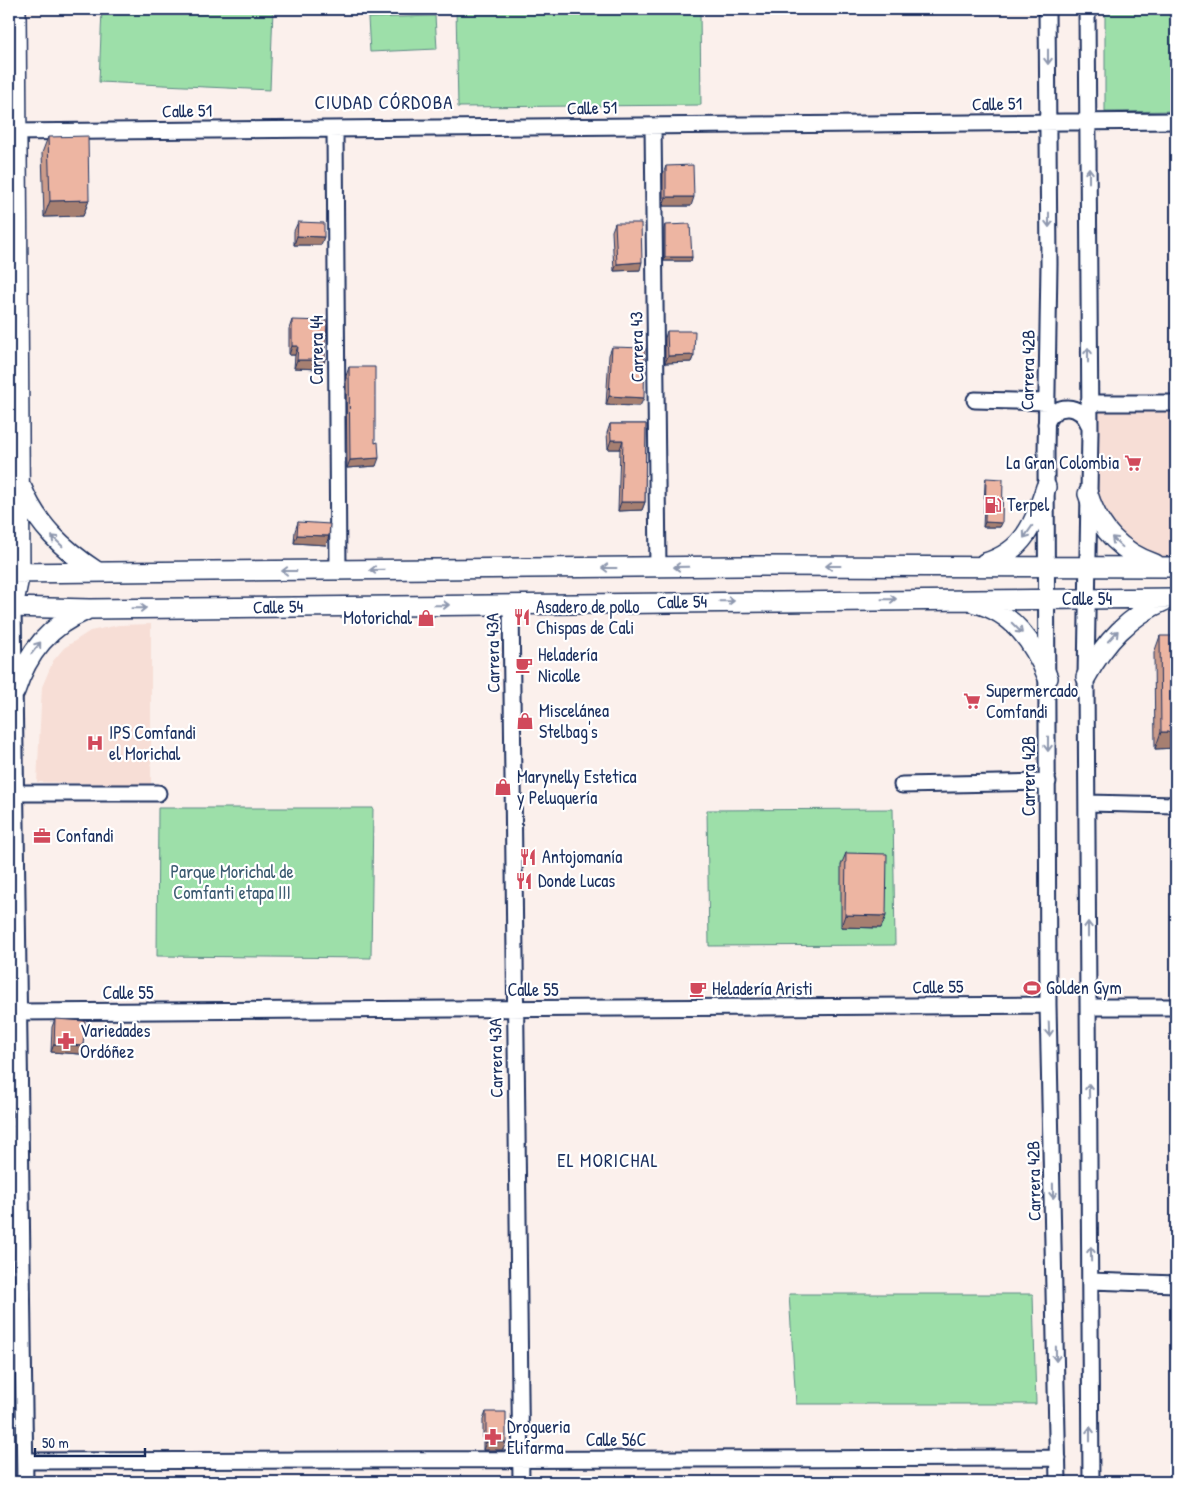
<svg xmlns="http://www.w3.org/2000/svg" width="1185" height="1491" font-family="'Patrick Hand',sans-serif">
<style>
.built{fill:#f7ded6}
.green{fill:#9ddfa9;stroke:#5c8784}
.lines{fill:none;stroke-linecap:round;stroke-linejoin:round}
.minor-casing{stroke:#1b2f5e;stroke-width:19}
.major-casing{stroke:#1b2f5e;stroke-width:22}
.minor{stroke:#fff;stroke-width:15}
.major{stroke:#fff;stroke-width:19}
.wall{fill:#cc9c8b;stroke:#1b2f5e}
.shaded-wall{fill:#a67f71;stroke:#1b2f5e}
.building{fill:#edb5a2;stroke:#1b2f5e}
.oneway{stroke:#8d97ae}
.labels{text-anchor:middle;stroke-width:4.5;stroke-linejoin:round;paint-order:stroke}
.street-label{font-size:18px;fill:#1b2f5e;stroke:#fff}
.poi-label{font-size:18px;fill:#1b2f5e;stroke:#fff;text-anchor:start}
.park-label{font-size:18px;fill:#3c5b71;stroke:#fff}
.neighbourhood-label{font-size:19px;letter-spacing:1px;fill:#1b2f5e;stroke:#fff}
</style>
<rect width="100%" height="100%" fill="#fbf0ec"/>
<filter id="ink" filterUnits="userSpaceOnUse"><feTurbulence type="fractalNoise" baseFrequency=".02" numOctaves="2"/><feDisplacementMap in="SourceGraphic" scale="10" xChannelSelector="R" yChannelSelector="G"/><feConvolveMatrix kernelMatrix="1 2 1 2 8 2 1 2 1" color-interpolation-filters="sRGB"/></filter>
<g filter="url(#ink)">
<path class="built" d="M1088,403H1176V567L1143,560L1094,511Z
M151,624V785L37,782L42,687L53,661L64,648L90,631L119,625Z"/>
<path class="green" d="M102,9H273L270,90L99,82Z
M456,9H700L701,105L458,107Z
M1105,9H1176V111L1105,112Z
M435,16L437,49L370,52L368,18Z
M158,808H373L371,958L157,956Z
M893,809L895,945L709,946L707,810Z
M789,1294H1033L1036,1404H796Z"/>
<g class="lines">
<g class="minor-casing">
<path id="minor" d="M1047,9L1049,264L1046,452L1048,1005L1058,1482
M1087,9L1090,431L1086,677L1091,1482
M653,126L658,568
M335,129L338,571
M9,132L1176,121
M975,400L1047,402
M1088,403H1176
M1046,424C1054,402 1081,403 1089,425
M511,604L521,1482
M13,607L25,1482
M902,785L1048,782
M16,793H158
M1087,803L1176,805
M1088,1007H1176
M18,1012L1048,1005
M1091,1281L1176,1284
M25,1461L1058,1458"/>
</g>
<g class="major-casing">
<path id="major" d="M22,488C37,525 63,549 96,571
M1088,494C1099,529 1120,552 1155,564
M985,563C1025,551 1034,523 1046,487
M9,573L740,566L1176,567
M975,603C1013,612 1034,643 1048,678
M9,607L90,609L1176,598
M13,607L20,573L16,9
M1086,677C1105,642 1129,616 1166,600
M15,691C27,654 48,626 85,611"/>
</g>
<use href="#minor" class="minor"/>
<use href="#major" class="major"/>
</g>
<path class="wall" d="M48,137L89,200L83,216L44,217L42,153Z
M666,166L691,206H663V174Z
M298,222L321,245H294V231Z
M615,223L640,270L614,271L612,231Z
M665,225L692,257L691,261H664V229Z
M292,320L322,369L294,368L295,355H289V329Z
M667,331L694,355L691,362L665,363V338Z
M612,347L640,406L606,405L609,355Z
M349,367L375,443L376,466L347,468L346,376Z
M610,424H646L645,502L642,510L618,511L620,449H608L607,433Z
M986,478L1002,523L1000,527H983L985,483Z
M298,522L329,536L326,545L294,543L295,531Z
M1160,636L1176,748L1155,749L1154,653Z
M846,853L881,928L841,927V865Z
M55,1019L83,1046L80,1054L51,1052L52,1027Z
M486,1412L503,1450H483V1420Z"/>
<path class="shaded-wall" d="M666,197H694L691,206H663Z
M89,200L83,216L44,217L50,201Z
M297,236L324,237L321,245H294Z
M665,257H692L691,261H664Z
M642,262L640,270L614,271L617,264Z
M292,346H298L295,355H289Z
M694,355L691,362L665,363L668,356Z
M297,360H325L322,369L294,368Z
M609,396L644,398L640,406L606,405Z
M611,440H623L620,449H608Z
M379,458L376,466L347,468L350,460Z
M621,502H645L642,510L618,511Z
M985,522L1002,523L1000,527H983Z
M297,535L329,536L326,545L294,543Z
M1161,732H1176V748L1155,749Z
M845,915L886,916L881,928L841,927Z
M54,1044L83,1046L80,1054L51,1052Z
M486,1442H506L503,1450H483Z"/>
<path class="building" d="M88,136L89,200L50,201L48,137Z
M693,165L694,197H666V166Z
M298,222L324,223V237L297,236Z
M615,223H641L642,262L617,264Z
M690,224L692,257H665V225Z
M292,320L327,321L325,360H297L298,346H292Z
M667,331H695L694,355L668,356Z
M612,347L645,348L644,398L609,396Z
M349,367H375V443L378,442L379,458L350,460Z
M610,424H646L645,502H621L623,440H611Z
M986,478L1003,479L1002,523L985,522Z
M298,522L330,524L329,536L297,535Z
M1160,636H1176V732H1161Z
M846,853L887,854L886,916L845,915Z
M55,1019L85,1021L83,1046L54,1044Z
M486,1412H506V1442H486Z"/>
<defs><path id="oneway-shaft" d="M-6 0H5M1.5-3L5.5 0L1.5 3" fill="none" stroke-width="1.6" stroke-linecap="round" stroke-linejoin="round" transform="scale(1.25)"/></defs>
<g class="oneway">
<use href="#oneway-shaft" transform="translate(1048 57) rotate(90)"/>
<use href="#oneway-shaft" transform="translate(1089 175) rotate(-90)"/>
<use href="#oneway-shaft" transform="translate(1049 220) rotate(90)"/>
<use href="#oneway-shaft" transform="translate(1088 355) rotate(-90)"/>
<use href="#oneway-shaft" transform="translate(1028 532) rotate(125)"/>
<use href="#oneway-shaft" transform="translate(57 541) rotate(-136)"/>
<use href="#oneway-shaft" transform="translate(1117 542) rotate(-137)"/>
<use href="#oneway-shaft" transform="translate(833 566) rotate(180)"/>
<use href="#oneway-shaft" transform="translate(681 567) rotate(179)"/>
<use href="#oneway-shaft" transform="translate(609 568) rotate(180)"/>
<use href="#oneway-shaft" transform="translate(377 570) rotate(179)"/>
<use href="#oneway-shaft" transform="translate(289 571) rotate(180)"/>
<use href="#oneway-shaft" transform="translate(889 599) rotate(-1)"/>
<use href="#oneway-shaft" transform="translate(727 601) rotate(-1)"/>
<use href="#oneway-shaft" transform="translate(442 605) rotate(-1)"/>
<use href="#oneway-shaft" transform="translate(139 608) rotate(-1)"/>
<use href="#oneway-shaft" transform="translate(1017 628) rotate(45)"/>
<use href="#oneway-shaft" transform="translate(1113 636) rotate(-47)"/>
<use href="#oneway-shaft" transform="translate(36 648) rotate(-52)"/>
<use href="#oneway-shaft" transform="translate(1048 744) rotate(90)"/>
<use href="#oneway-shaft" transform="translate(1088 929) rotate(-90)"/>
<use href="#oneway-shaft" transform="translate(1049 1029) rotate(88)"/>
<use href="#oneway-shaft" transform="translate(1089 1091) rotate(-91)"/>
<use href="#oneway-shaft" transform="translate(1053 1191) rotate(89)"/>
<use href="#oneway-shaft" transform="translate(1091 1254) rotate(-91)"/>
<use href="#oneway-shaft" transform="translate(1056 1354) rotate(89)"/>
<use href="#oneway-shaft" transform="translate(1090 1434) rotate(-90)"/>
</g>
</g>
<defs>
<g id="supermarket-bare" transform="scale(1.35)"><path d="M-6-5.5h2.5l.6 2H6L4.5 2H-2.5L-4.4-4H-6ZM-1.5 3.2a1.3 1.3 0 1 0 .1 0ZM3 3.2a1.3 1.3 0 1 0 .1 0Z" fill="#d1495b" stroke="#fff" stroke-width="2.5" paint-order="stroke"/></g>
<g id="fuel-bare" transform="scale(1.35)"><path d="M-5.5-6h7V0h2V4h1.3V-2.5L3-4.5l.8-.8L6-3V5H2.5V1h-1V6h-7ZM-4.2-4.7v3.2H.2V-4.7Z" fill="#d1495b" stroke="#fff" stroke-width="2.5" paint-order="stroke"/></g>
<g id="restaurant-bare" transform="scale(1.35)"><path d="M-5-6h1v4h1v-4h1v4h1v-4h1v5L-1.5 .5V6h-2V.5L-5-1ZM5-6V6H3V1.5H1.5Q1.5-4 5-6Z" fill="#d1495b" stroke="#fff" stroke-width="2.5" paint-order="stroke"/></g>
<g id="shop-bare" transform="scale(1.35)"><path d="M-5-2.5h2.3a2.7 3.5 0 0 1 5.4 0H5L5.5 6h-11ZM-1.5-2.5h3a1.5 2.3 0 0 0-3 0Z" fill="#d1495b" stroke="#fff" stroke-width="2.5" paint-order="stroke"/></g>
<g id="cafe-bare" transform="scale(1.35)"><path d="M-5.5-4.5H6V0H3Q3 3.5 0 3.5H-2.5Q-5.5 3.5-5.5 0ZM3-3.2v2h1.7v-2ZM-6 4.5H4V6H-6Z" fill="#d1495b" stroke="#fff" stroke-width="2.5" paint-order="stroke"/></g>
<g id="hospital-bare" transform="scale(1.35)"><path d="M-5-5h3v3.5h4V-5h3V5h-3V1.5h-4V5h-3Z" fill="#d1495b" stroke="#fff" stroke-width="2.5" paint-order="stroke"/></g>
<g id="office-bare" transform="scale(1.35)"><path d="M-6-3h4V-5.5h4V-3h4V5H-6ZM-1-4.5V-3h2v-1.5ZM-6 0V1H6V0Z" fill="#d1495b" stroke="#fff" stroke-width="2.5" paint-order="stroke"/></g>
<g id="stadium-bare" transform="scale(1.35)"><path d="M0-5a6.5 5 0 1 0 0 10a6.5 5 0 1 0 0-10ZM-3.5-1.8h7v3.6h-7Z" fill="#d1495b" stroke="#fff" stroke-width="2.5" paint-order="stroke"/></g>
<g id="pharmacy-bare" transform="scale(1.35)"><path d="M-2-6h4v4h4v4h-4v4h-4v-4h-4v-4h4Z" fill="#d1495b" stroke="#fff" stroke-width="2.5" paint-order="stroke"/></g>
</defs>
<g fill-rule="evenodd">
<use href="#supermarket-bare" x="1133" y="463"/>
<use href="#fuel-bare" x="993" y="505"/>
<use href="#restaurant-bare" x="522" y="617"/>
<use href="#shop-bare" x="426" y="618"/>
<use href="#cafe-bare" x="524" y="665"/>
<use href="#supermarket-bare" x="972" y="701"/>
<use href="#shop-bare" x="525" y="721"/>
<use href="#hospital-bare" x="95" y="743"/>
<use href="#shop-bare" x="503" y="787"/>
<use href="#office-bare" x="42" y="836"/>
<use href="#restaurant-bare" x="528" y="857"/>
<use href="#restaurant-bare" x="524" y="881"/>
<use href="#stadium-bare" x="1032" y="988"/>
<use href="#cafe-bare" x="698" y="989"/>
<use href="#pharmacy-bare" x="66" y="1041"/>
<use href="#pharmacy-bare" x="493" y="1437"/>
</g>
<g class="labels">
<g class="street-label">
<text transform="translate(997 104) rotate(-1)" y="6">Calle 51</text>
<text transform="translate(592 108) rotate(-1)" y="6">Calle 51</text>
<text transform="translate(187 111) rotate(-1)" y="6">Calle 51</text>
<text transform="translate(637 347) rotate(-91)" y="6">Carrera 43</text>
<text transform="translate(317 350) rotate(-90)" y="6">Carrera 44</text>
<text transform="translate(1028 370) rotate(-89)" y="6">Carrera 42B</text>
<text x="1087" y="605">Calle 54</text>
<text transform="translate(682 602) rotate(-1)" y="6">Calle 54</text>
<text transform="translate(278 607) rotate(-1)" y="6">Calle 54</text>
<text transform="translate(493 653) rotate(-91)" y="6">Carrera 43A</text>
<text transform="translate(1029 776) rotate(-90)" y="6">Carrera 42B</text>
<text transform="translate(938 987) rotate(-1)" y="6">Calle 55</text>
<text x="533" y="996">Calle 55</text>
<text x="128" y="999">Calle 55</text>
<text transform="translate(496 1058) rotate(-91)" y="6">Carrera 43A</text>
<text transform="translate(1034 1181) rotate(-91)" y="6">Carrera 42B</text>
<text x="616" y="1446">Calle 56C</text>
</g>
<g class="poi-label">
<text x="1119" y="469" text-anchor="end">La Gran Colombia</text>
<text x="1007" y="511">Terpel</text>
<text x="536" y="613">Asadero de pollo<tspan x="536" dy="21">Chispas de Cali</tspan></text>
<text x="412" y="624" text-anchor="end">Motorichal</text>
<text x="538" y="661">Heladería<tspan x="538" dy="21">Nicolle</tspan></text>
<text x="986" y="697">Supermercado<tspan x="986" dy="21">Comfandi</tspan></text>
<text x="539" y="717">Miscelánea<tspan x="539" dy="21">Stelbag's</tspan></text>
<text x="109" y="739">IPS Comfandi<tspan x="109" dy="21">el Morichal</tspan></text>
<text x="517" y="783">Marynelly Estetica<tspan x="517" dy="21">y Peluquería</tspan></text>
<text x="56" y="842">Confandi</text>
<text x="542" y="863">Antojomanía</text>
<text x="538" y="887">Donde Lucas</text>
<text x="1046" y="994">Golden Gym</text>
<text x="712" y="995">Heladería Aristi</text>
<text x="80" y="1037">Variedades<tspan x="80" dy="21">Ordóñez</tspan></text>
<text x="507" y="1433">Drogueria<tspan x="507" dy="21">Elifarma</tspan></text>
</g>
<g class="park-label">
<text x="232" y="878">Parque Morichal de<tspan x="232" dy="21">Comfanti etapa III</tspan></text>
</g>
<g class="neighbourhood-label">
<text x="384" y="109">CIUDAD CÓRDOBA</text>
<text x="608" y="1167">EL MORICHAL</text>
</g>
</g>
<rect width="1185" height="1491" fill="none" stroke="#fff" stroke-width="30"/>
<rect x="15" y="15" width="1155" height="1461" fill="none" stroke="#1b2f5e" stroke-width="2" filter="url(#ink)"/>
<path d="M35 1448v8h110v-8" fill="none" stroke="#1b2f5e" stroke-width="2.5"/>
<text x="42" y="1448" font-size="15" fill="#1b2f5e" stroke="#ffffff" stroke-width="4" paint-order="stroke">50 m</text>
</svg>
